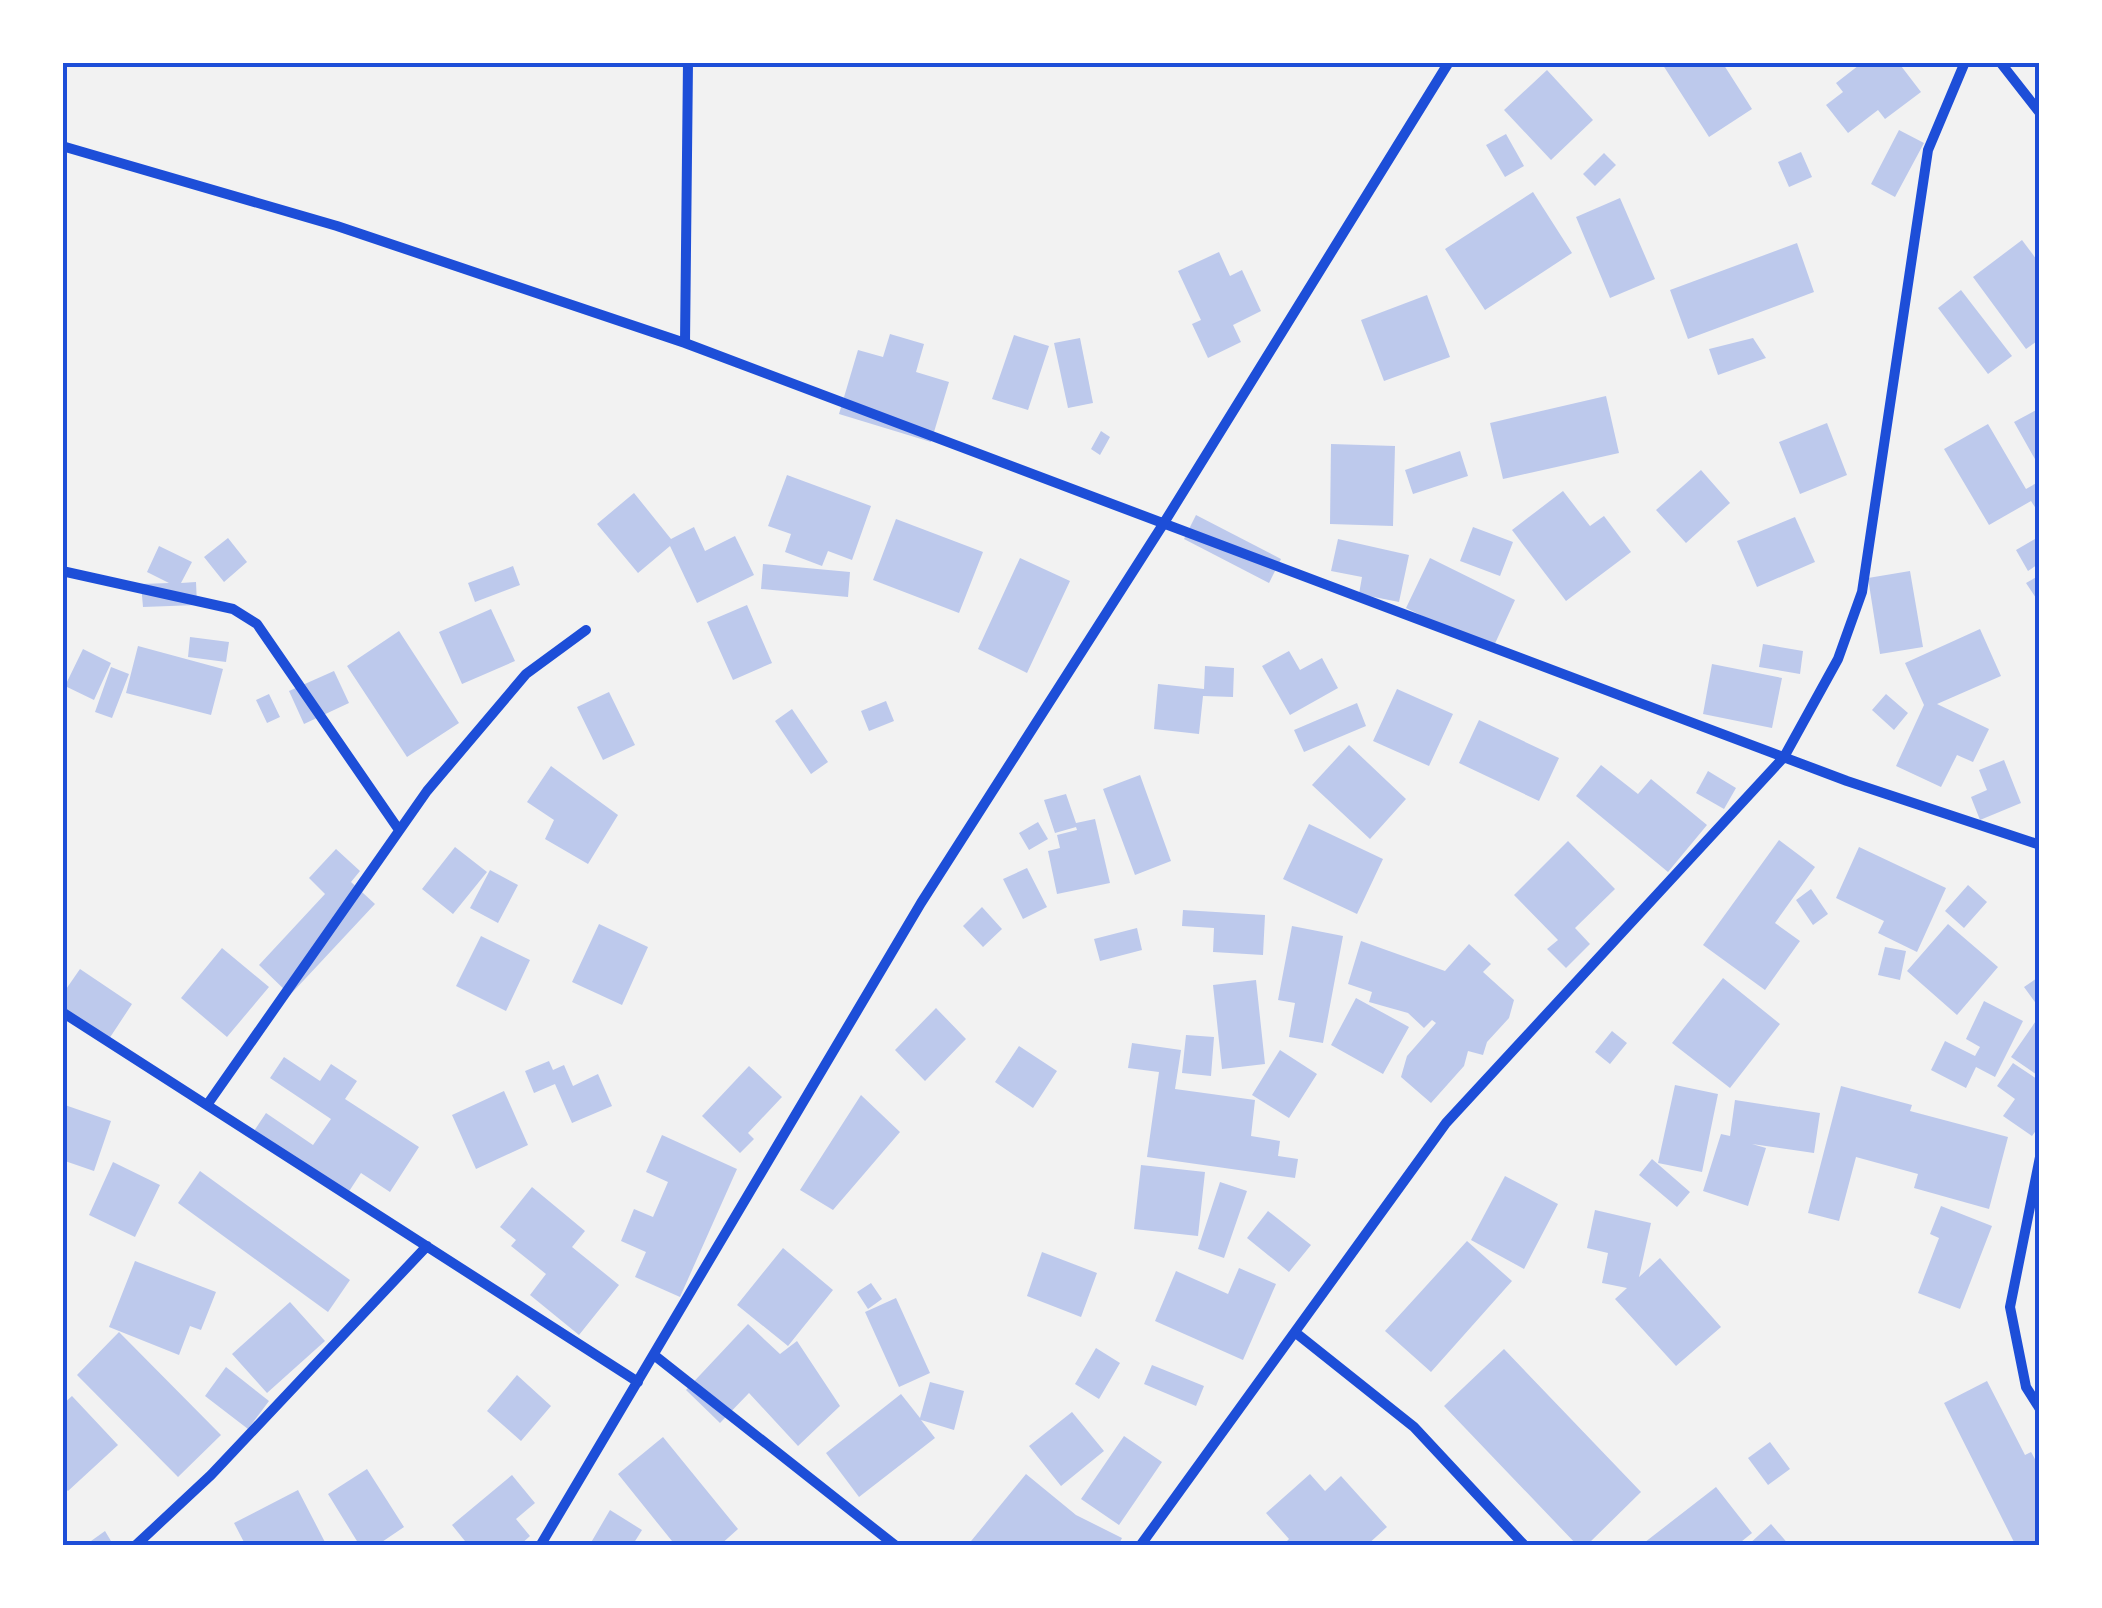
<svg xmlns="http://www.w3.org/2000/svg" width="2102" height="1608" font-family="'Public Sans',sans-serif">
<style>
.building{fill:#bdc9ec}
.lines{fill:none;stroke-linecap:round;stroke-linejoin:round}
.minor{stroke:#1d4ed8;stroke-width:10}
.neatline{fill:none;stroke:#1d4ed8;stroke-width:4}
</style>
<rect width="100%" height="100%" fill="#f2f2f2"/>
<path class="building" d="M1661,62H1722L1752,109L1709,137Z
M1863,62H1898L1921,92L1885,119L1878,110L1848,133L1826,105L1843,92L1836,83Z
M1547,70L1593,120L1551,160L1504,110Z
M1899,130L1924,143L1895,197L1871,184Z
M1506,134L1524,166L1505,177L1486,145Z
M1801,152L1812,177L1789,187L1778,162Z
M1604,153L1616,165L1595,186L1583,174Z
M1533,192L1572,253L1485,310L1445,249Z
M1620,198L1655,279L1610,298L1576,217Z
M2022,240L2040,264V339L2026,349L1973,277Z
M1797,243L1814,292L1688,339L1670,290Z
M1219,252L1230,276L1242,270L1261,311L1233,325L1241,342L1208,358L1192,324L1201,320L1178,271Z
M1961,290L2012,356L1988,374L1938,308Z
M1427,295L1450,357L1384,381L1361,320Z
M890,334L924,344L916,372L949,382L931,442L839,414L858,350L883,357Z
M1014,335L1049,346L1028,410L992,399Z
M1080,338L1093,403L1068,408L1054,343Z
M1753,338L1766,358L1718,375L1709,349Z
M1606,396L1619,453L1503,479L1490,423Z
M2040,408V468L2014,422Z
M1827,423L1847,475L1800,494L1779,442Z
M1988,424L2026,489L2040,481V515L2031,501L1989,525L1944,449Z
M1101,431L1110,437L1100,455L1091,449Z
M1331,444L1395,446L1393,526L1330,524Z
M1460,451L1468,476L1413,494L1405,470Z
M1701,470L1730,503L1686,543L1656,510Z
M787,475L871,506L852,560L828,551L822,566L785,552L791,534L768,526Z
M1563,491L1590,526L1604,516L1631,552L1566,601L1512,530Z
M634,493L671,539L694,527L705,551L735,536L754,575L697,603L670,546L638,573L597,524Z
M1196,515L1281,559L1269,583L1184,539Z
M1795,517L1815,562L1757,587L1737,541Z
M896,519L983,552L959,613L873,580Z
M1473,527L1513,542L1500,576L1460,561Z
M2040,536V563L2028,571L2016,550Z
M228,538L247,562L224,582L204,557Z
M1338,539L1409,555L1399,602L1359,594L1362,577L1331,571Z
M159,546L192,562L181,583L196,582L197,605L143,607L141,584L169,583L147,572Z
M1020,558L1070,581L1027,673L978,649Z
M1430,558L1515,600L1492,650L1406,608Z
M763,564L850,572L848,597L761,589Z
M513,566L520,585L475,602L468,583Z
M1910,571L1923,647L1880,654L1868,578Z
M2040,575V604L2026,583Z
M747,605L772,663L733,680L707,622Z
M491,609L515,661L462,684L439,632Z
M1980,629L2001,676L1937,704L1989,729L1973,762L1957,755L1941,787L1896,766L1924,705L1905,663Z
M399,631L459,723L407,757L347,666Z
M190,637L229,642L226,662L188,657Z
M1763,644L1803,651L1800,674L1759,667Z
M138,646L223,669L211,715L126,693Z
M83,649L111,663L94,700L65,686Z
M1289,651L1300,670L1322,658L1338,688L1290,715L1262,666Z
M1712,664L1782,678L1772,728L1703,714Z
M1205,666L1234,668L1233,697L1203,696L1199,734L1154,729L1158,684L1204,689Z
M111,667L129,674L112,718L95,712Z
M334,671L349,703L304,724L289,691Z
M1397,689L1453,714L1429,766L1373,741Z
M609,692L635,745L603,760L577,707Z
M269,694L280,717L267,723L256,700Z
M1886,694L1908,713L1894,730L1872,710Z
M886,701L894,721L869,731L861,711Z
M1357,703L1366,726L1304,752L1294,730Z
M792,709L828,762L811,774L775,721Z
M1479,720L1559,758L1539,801L1459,763Z
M1349,745L1406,799L1370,839L1312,785Z
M2004,760L2021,803L1980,820L1971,797L1987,790L1979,770Z
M1601,765L1638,794L1651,779L1707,825L1668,872L1576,796Z
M551,766L618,815L588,864L545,839L554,820L527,802Z
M1708,771L1736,788L1724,809L1696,793Z
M1140,775L1171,861L1135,875L1103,789Z
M1066,794L1076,823L1095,819L1110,883L1057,894L1048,851L1060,848L1057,835L1077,830L1076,827L1055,833L1044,800Z
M1038,822L1048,839L1029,850L1019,833Z
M1309,824L1383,859L1357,914L1283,879Z
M1779,840L1815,867L1775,923L1800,941L1765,990L1703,945Z
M1568,841L1615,889L1575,928L1590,944L1566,968L1547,949L1558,940L1514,895Z
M455,847L487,872L453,914L422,889Z
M1859,847L1946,888L1917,952L1878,933L1884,921L1836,898Z
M336,849L360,871L351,882L375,904L290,995L259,965L325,894L309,878Z
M1027,868L1047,907L1023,919L1003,879Z
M490,870L518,885L498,923L470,908Z
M1968,885L1987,902L1964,928L1945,911Z
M1811,889L1828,914L1813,925L1796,900Z
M982,907L1002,929L983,947L963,926Z
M1183,910L1265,915L1263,955L1213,952L1214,928L1182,926Z
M599,924L648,947L622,1005L572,982Z
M1948,924L1998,967L1957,1015L1907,971Z
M1292,926L1343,936L1323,1043L1289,1037L1295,1003L1278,1000Z
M1137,928L1142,950L1100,961L1094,939Z
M481,936L530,960L506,1011L456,986Z
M1361,941L1445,971L1469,944L1491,964L1483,972L1514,1000L1509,1018L1487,1042L1483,1055L1468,1051L1464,1066L1431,1103L1401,1077L1407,1056L1436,1023L1432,1020L1424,1028L1408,1013L1369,1002L1372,992L1348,984Z
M1885,947L1906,951L1900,980L1878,975Z
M222,948L269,987L227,1037L181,998Z
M80,969L132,1004L109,1039L62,1007V995Z
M2040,976V1009L2024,987Z
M1723,978L1780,1024L1730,1088L1672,1043Z
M1256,980L1265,1064L1222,1069L1213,985Z
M1356,998L1409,1027L1383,1074L1331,1045Z
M1984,1001L2023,1021L1995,1077L1976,1067L1966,1088L1931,1070L1945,1041L1975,1056L1980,1047L1966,1039Z
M936,1008L966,1039L925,1081L895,1050Z
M2040,1015V1077L2011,1057Z
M1612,1031L1627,1043L1610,1064L1595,1052Z
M1186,1035L1214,1037L1211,1076L1182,1073Z
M1132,1043L1181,1050L1175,1089L1255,1100L1251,1136L1280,1141L1278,1156L1298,1159L1295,1178L1147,1157L1159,1072L1128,1068Z
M1019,1046L1057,1071L1033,1108L995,1082Z
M1280,1050L1317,1074L1289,1118L1252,1095Z
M284,1057L320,1081L331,1064L357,1081L345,1099L419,1147L390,1192L361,1173L346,1196L252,1134L266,1113L313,1145L331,1119L270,1078Z
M549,1061L553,1070L564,1065L573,1086L598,1074L612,1106L572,1123L555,1084L534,1093L525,1071Z
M2013,1063L2040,1081V1125L2032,1136L2003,1116L2015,1099L1997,1086Z
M749,1066L782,1097L748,1133L754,1139L740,1153L702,1116Z
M1675,1085L1718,1094L1702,1172L1658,1163Z
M1841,1086L1912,1105L1910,1111L2008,1137L1989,1209L1914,1188L1918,1174L1856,1157L1839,1221L1808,1213Z
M504,1091L528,1145L476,1169L452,1115Z
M861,1095L900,1132L833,1210L800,1190Z
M1735,1100L1820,1113L1814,1153L1752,1144L1766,1148L1748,1206L1703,1191L1721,1134L1730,1136Z
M62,1104L111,1121L94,1171L62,1160Z
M662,1135L737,1169L680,1297L635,1277L646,1252L621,1241L634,1209L653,1217L668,1182L646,1172Z
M1652,1159L1690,1192L1677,1207L1639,1175Z
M113,1162L160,1185L135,1237L89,1215Z
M1141,1165L1205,1172L1198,1236L1134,1229Z
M200,1171L350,1280L328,1312L178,1203Z
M1505,1176L1558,1204L1524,1269L1471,1240Z
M1220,1182L1247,1191L1224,1258L1198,1249Z
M532,1187L585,1231L572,1247L619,1285L579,1335L530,1295L546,1274L511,1246L516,1240L500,1227Z
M1941,1206L1992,1226L1960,1309L1918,1293L1939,1238L1930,1234Z
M1595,1210L1651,1223L1639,1277L1660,1258L1721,1327L1676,1366L1615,1299L1627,1288L1602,1283L1608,1253L1587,1248Z
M1268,1211L1311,1245L1289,1272L1247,1238Z
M1467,1241L1512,1281L1431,1372L1385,1331Z
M783,1248L833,1290L788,1346L737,1305Z
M1042,1252L1097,1273L1081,1317L1027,1296Z
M135,1261L216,1292L201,1330L190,1326L179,1355L109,1327Z
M1239,1268L1276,1284L1243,1360L1155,1321L1176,1271L1228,1294Z
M871,1283L882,1299L868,1309L857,1292Z
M896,1298L930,1373L899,1387L865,1312Z
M290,1302L325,1341L267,1393L232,1354Z
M748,1324L780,1354L797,1341L840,1406L798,1446L749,1393L720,1423L686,1390Z
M119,1332L221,1435L178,1477L77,1375Z
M1096,1348L1120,1363L1099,1399L1075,1384Z
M1504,1349L1641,1492L1586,1546H1578L1444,1406Z
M1152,1365L1204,1386L1196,1406L1144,1384Z
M226,1367L269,1401L248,1429L205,1396Z
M517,1375L551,1406L521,1441L487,1411Z
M1987,1381L2025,1455L2031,1452L2040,1468V1546H2016L1944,1403Z
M930,1382L964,1391L954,1430L921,1420L935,1438L859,1497L826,1453L901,1394L920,1418Z
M72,1396L118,1445L68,1491L62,1485V1405Z
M1072,1412L1104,1451L1061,1486L1029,1446Z
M1124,1436L1162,1462L1119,1525L1081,1499Z
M663,1437L738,1529L719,1546H676L618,1474Z
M1770,1442L1790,1469L1768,1485L1748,1458Z
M367,1469L404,1527L376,1546H360L328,1494Z
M1026,1474L1076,1515L1122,1538L1118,1546H1060L1063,1540L1059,1546H967Z
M1310,1474L1325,1491L1341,1476L1387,1527L1366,1546H1282L1289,1539L1266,1513Z
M512,1475L535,1503L516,1519L530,1536L519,1546H469L452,1525Z
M1716,1487L1752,1533L1736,1546H1640Z
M298,1490L327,1546H246L234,1523Z
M610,1510L642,1530L632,1546H589Z
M1771,1524L1790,1546H1747Z
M105,1531L114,1546H84Z"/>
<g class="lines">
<path class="minor" d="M2000,62L2040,113
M62,146L337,226L685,343L1847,781L2040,845
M685,343L688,62
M62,571L233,609L257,624L399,830
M62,1012L638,1382
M207,1105L427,791L526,674L586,630
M2040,1157L2010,1307L2026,1387L2040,1409
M1296,1333L1414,1427L1525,1546
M654,1355L896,1546
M135,1546L211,1475L427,1246
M540,1546L921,903L1162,526L1449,62
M1140,1546L1446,1123L1784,757L1838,659L1862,592L1928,150L1965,62"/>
</g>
<rect width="2102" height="1608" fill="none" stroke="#ffffff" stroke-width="130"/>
<rect x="65" y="65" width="1972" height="1478" class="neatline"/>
</svg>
